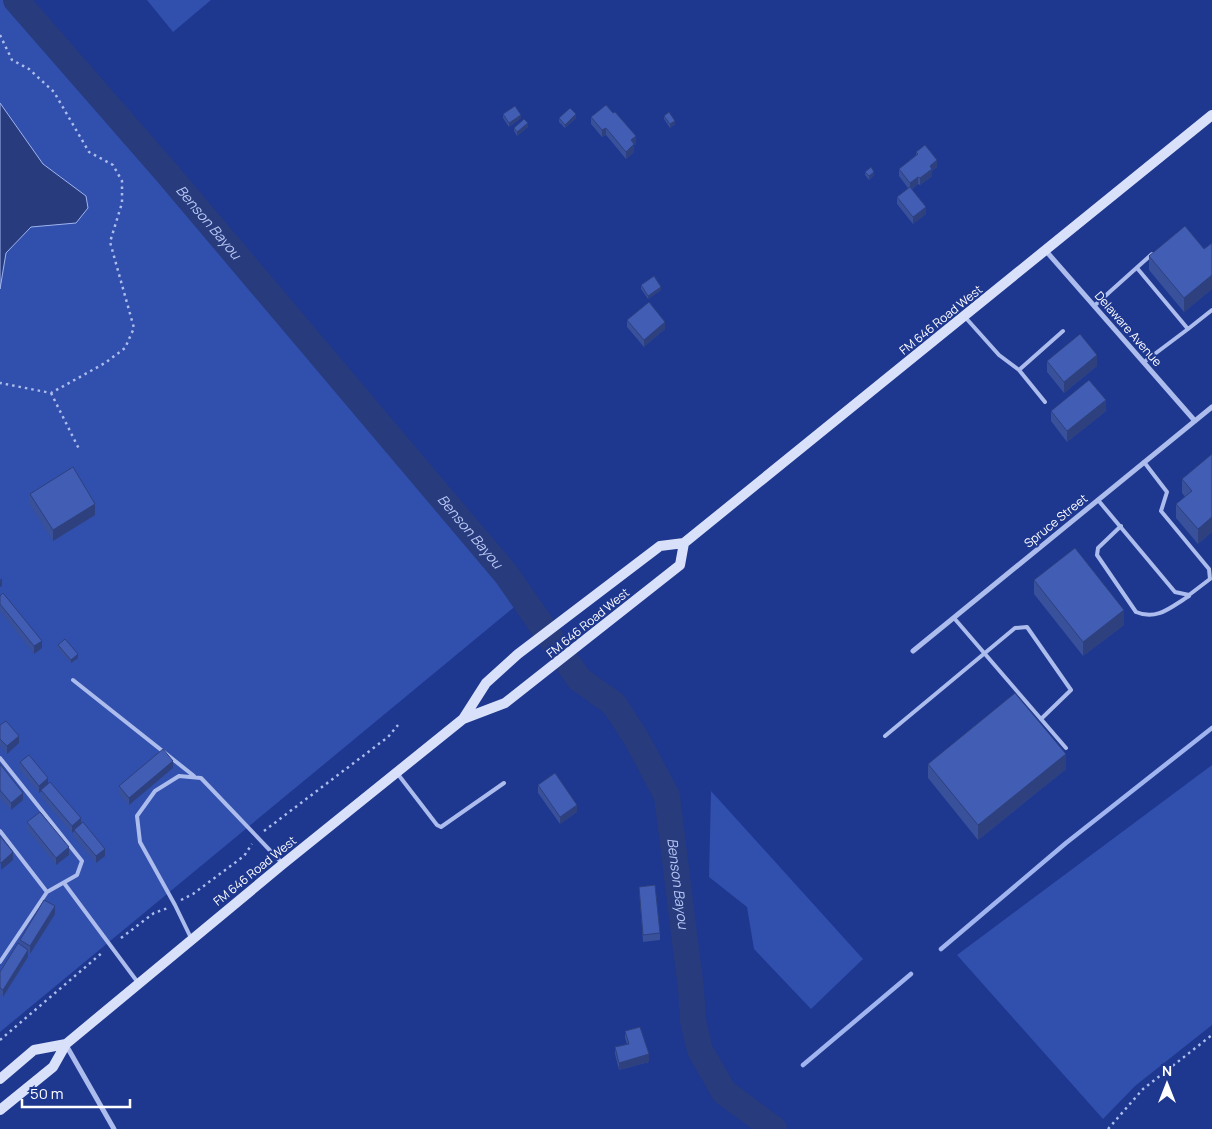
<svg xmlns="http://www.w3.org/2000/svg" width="1212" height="1129" font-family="Manrope,sans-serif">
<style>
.green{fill:#314fac}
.water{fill:#283b7d;stroke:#a0b4ef}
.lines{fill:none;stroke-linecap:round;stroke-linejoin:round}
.stream{stroke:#a0b4ef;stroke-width:4.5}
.river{stroke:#283b7d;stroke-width:26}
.path{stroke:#acbced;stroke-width:2.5;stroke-dasharray:2.5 4;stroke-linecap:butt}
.service{stroke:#acbced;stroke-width:4}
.minor{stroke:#acbced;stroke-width:5}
.secondary{stroke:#d9e0fa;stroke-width:10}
.wall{fill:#39509b}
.shaded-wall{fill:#2e417e}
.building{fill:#425db4;stroke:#2e417e}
.labels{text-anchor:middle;stroke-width:4;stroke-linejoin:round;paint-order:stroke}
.street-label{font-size:12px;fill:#fff;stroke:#1e378f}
.water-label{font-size:14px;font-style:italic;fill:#b8c7f4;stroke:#1e378f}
</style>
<rect width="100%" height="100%" fill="#1e378f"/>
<path class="green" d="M0,0H15L524,599L0,1032Z
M147,0H211L173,32Z
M1212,765V1025L1135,1086L1103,1119L957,955Z
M711,791L863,959L811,1009L754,949L747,907L709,877Z"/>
<path class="water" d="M0,103L43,164L86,196L88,208L76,223L31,227L6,253L0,289Z"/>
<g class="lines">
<path class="stream" d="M941,949L1066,843L1212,728
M803,1065L911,974
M771,1127L774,1122"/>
<path class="river" id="s1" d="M16,0L167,173L506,574L579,679L614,704L636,738L667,796L691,989L693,1021L700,1050L724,1092L774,1129"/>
<path class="path" d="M0,35L12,60L29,69L54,92L89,152L113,165L122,181V203L110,242L134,328L125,348L105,363L51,393L0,383
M51,393L79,449
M264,831L388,737L398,725
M181,900L193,894L244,856L252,844
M121,938L154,913L168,908
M0,1040L103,952
M1108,1129L1143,1089L1212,1035"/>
<path class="service" d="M1137,268L1188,329L1212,310
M1094,306L1152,254
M965,317L999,355L1019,370L1045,402
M1144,362L1188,329
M1019,370L1063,331
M1098,500L1175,592L1189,595L1210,579L1209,569L1161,511L1167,492L1144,462
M1121,526L1098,548L1097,555L1136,612C1157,621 1171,607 1189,596
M954,618L1066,748
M73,680L194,776
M885,736L1015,628L1027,627L1071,690L1041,719
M0,758L82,861L77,875L47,892L0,962
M397,773L437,825L441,827L504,783
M0,831L47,892
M64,883L139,984
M191,938L175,905L140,842L137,816L155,791L179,776L201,778L282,863"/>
<path class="minor" d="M1046,251L1195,421
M913,651L1212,407
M66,1045L114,1129"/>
<path class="secondary" d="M463,719L486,683L518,654L660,546L684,543L1212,115
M0,1079L34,1050L66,1044
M0,1110L53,1067L66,1044L283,864L463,719L505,703L680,565L684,543"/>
</g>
<path class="wall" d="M503,114L521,118L509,127L503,118Z
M664,116L675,124L670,128L664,119Z
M591,117L636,144L634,145V152L626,159L606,135L602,137L591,124Z
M559,118H576L565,128L559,122Z
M528,127L517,136L514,131V128Z
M916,152L937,167L932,171V176L920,185L918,184L912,189L926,214L913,224L897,204V197L908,188L899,176V169L916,155Z
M865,172L874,175L869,180L865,175Z
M1212,243V289L1184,312L1149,270V256L1204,249Z
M641,285L661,290L648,299L641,289Z
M627,320L665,329L644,347L627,327Z
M1047,361L1097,366L1064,393L1047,372Z
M1051,411H1106L1067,442L1051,421Z
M1212,454V532L1198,544L1176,518V504L1185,497L1182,493V479Z
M30,494L95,515L53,541L30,505Z
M1034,580L1124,625L1083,656L1034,594Z
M0,596L42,648L34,654L0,611Z
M58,645L78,658L71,663L58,649Z
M0,725L19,743L7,754L0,746Z
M20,762L48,785L81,824L105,856L96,863L74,837V831L72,833L41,797V791L39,793L20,770Z
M0,764L23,800L11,810L0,798Z
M928,764L1066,769L978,840L928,778Z
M173,768L129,805L119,794V786Z
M538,785L577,812L560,824L538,793Z
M27,822L69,855L56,865L27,829Z
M639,887L660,933V940L643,942Z
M55,914L30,954L28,952V957L3,997L0,995V972L20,944V940Z
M625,1031L649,1062L619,1070L615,1054V1047L627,1044L625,1038Z"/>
<path class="shaded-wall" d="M576,114V118L565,128V125Z
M521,115V118L509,127V123Z
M675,121V124L670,128V124Z
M528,123V127L517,136V132Z
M606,128V135L602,137V130Z
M636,136V144L634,145V152L626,159V152L631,140Z
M937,160V167L932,171V176L920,185V178L930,166Z
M874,172V175L869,180V176Z
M918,177V184L910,190V183Z
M926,207V214L913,224V217Z
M1212,275V289L1184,312V298Z
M661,287V290L648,299V296Z
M665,322V329L644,347V340Z
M1097,355V366L1064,393V382Z
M1106,400V411L1067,442V431Z
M95,504V515L53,541V530Z
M1212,517V532L1198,544V529Z
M2,578V586L0,587V580Z
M1124,610V625L1083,656V642Z
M42,641V648L34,654V646Z
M78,654V658L71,663V660Z
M19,736V743L7,754V746Z
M1066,754V769L978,840V825Z
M173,761V768L129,805V798Z
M48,778V786L39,793V786Z
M23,793V800L11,810V803Z
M577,805V812L560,824V817Z
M81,818V825L72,833V826Z
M69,847V855L56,865V858Z
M105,849V856L96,863V856Z
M13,852V860L1,870V863Z
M55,906V914L30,954V946Z
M28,950V957L3,997V990Z
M649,1054V1062L619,1070V1063Z"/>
<path class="building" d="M606,105L613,113L615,112L636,136L631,140L634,144L626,152L606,128L602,130L591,117Z
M515,106L521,115L509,123L503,114Z
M570,108L576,114L565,125L559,118Z
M669,112L675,121L670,124L664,116Z
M524,119L528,123L517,132L514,128Z
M925,145L937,160L930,166L932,169L920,178L918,177L910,183L899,169L918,154L916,152Z
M871,167L874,172L869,176L865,172Z
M910,187L926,207L913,217L897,197Z
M1185,226L1204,249L1212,243V275L1184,298L1149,256Z
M654,276L661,287L648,296L641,285Z
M649,302L665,322L644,340L627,320Z
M1080,334L1097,355L1064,382L1047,361Z
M1089,380L1106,400L1067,431L1051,411Z
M1212,454V517L1198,529L1176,504L1192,491L1182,479Z
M73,467L95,504L53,530L30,494Z
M1075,548L1124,610L1083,642L1034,580Z
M3,593L42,641L34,646L0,604V596Z
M65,639L78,654L71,660L58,645Z
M1015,693L1066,754L978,825L928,764Z
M6,721L19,736L7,746L0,739V725Z
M163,749L173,761L129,798L119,786Z
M29,755L48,778L39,786L20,762Z
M0,764L23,793L11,803L0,790Z
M555,773L577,805L560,817L538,785Z
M50,782L81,818L72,826L41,790Z
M40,812L69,847L56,858L27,822Z
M83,822L105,849L96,856L74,830Z
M0,836L13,852L1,863L0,862Z
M655,885L660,933L643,935L639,887Z
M44,900L55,906L30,946L20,940Z
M18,943L28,950L3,990L0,988V972Z
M640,1027L649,1054L619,1063L615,1047L629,1044L625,1031Z"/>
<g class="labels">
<g class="street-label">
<text transform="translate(941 320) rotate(-39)" y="4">FM 646 Road West</text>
<text transform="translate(1128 329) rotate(49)" y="4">Delaware Avenue</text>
<text transform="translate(1056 521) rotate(-39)" y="4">Spruce Street</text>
<text transform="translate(588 623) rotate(-39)" y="4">FM 646 Road West</text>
<text transform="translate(255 871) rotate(-39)" y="4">FM 646 Road West</text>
</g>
<g class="water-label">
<text dy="5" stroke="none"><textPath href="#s1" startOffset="294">Benson Bayou</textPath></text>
<text dy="5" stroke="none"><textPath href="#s1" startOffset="699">Benson Bayou</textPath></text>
<text dy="5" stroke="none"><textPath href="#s1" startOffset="1120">Benson Bayou</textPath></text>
</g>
</g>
<g transform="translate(1167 1084)" stroke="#1e378f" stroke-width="4" paint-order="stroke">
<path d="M0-4L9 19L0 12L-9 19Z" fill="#ffffff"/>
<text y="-8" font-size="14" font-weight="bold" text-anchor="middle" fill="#ffffff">N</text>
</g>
<path d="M22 1099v8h108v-8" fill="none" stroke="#ffffff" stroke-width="2.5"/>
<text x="30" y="1099" font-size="15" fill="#ffffff" stroke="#1e378f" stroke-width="4" paint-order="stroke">50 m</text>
</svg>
